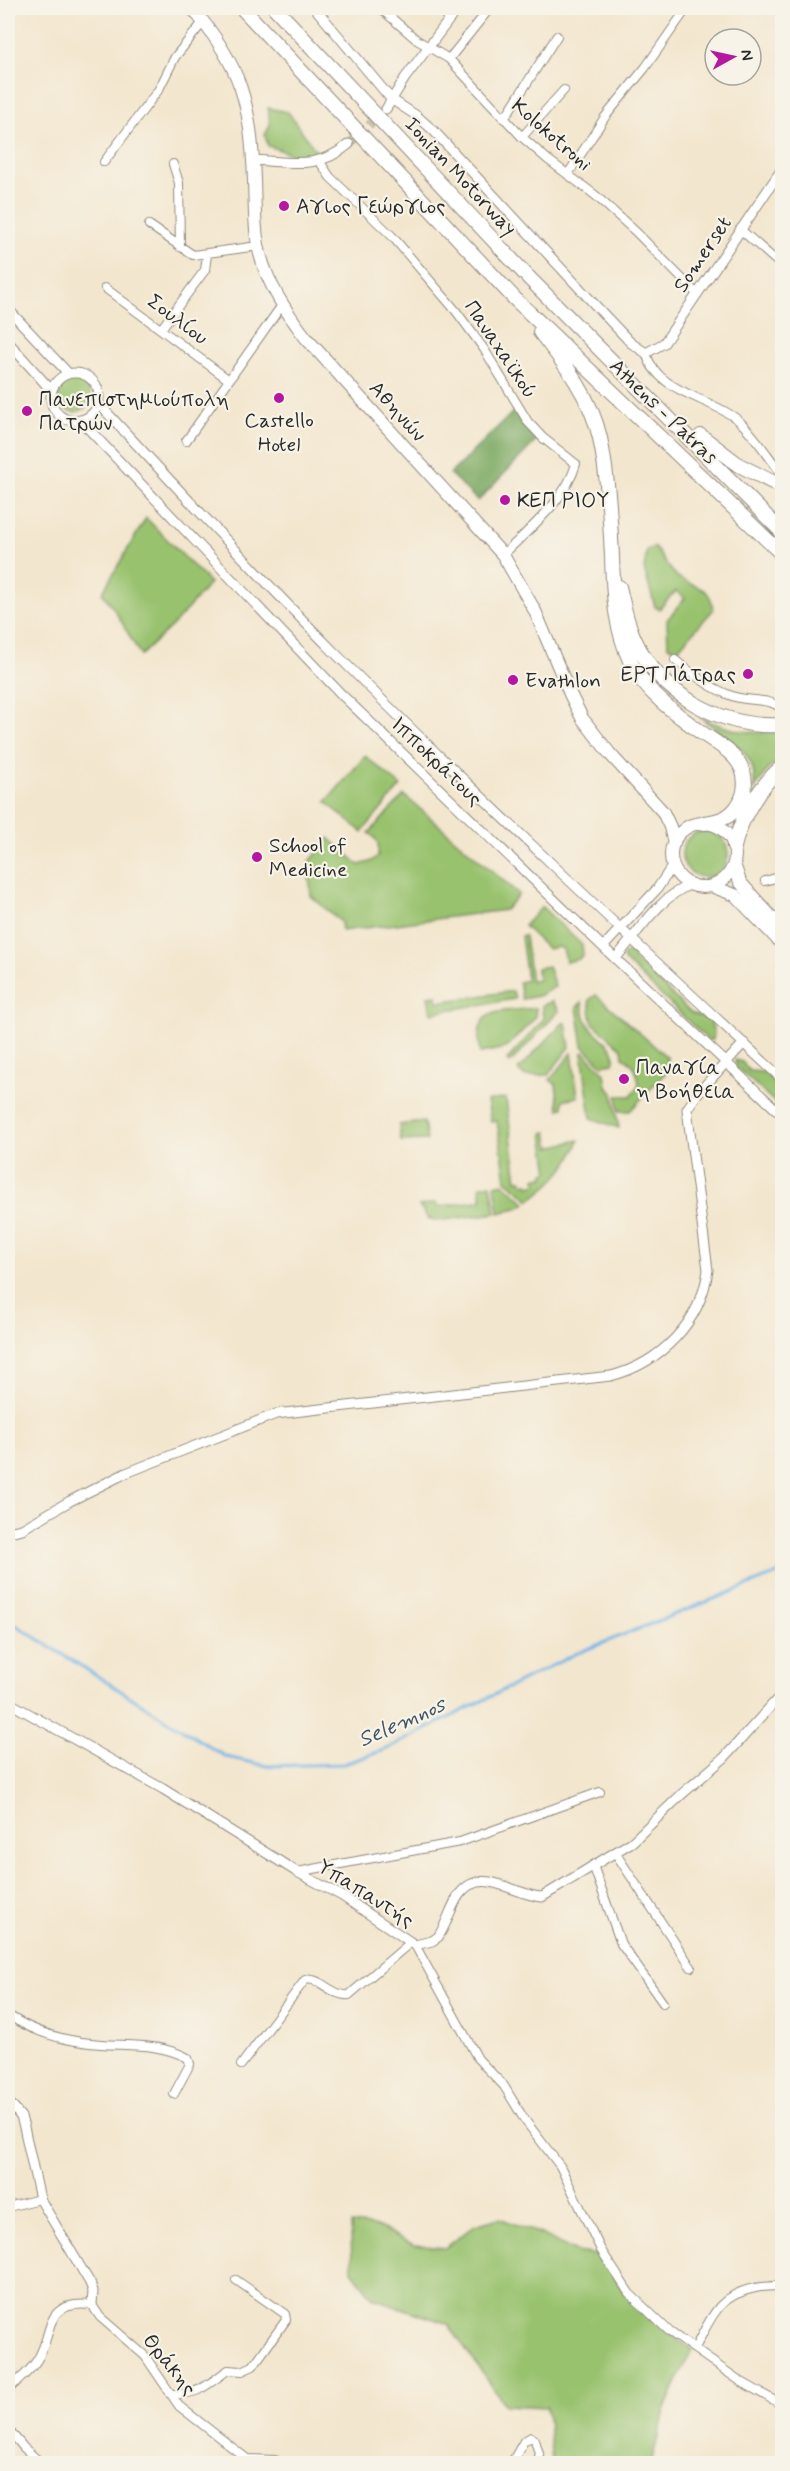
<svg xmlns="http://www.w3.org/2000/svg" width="790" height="2471" font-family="Mynerve,sans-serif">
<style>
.green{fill:#99c26e;stroke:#62764c;stroke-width:1.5}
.forest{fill:#7aa861;stroke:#526a46;stroke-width:1.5}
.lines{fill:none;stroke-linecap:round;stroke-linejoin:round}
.stream{stroke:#72b5e7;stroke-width:3}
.tertiary-tunnel{stroke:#cbc1ad;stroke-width:9;stroke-dasharray:9 4.5;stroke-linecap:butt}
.minor-casing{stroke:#8f887c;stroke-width:10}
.tertiary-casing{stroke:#8f887c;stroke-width:11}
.primary-casing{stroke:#8f887c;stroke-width:14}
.motorway-casing{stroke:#8f887c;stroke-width:16}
.minor{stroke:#fff;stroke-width:8}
.tertiary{stroke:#fff;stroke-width:9}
.primary{stroke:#fff;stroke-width:12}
.motorway{stroke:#fff;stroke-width:14}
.poi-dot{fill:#b5179e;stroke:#f7f3e8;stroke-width:2}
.labels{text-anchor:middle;stroke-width:4.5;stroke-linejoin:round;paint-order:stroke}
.street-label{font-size:21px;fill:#2b2b2b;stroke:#f7f3e8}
.poi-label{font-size:21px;fill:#2b2b2b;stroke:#f7f3e8;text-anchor:start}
.water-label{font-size:22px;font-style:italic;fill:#405463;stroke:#f7f3e8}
</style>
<rect width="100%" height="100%" fill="#f7f3e8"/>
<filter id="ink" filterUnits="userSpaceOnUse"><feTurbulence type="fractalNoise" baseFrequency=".0167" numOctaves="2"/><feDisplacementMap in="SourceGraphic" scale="12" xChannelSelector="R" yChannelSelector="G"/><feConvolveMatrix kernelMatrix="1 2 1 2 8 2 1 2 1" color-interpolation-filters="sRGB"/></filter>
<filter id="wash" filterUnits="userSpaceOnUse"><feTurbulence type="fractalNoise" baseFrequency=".008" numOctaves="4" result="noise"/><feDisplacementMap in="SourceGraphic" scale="24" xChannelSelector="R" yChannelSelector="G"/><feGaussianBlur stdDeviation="1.35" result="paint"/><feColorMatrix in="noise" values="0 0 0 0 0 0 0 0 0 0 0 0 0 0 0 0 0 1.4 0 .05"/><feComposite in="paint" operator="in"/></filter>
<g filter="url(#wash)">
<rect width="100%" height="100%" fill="#f3e6ce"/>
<path class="green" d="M268,108L288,112L316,151V156H297L268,146L265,135L270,125Z
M58 396a16 16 0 1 1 32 0a16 16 0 1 1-32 0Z
M146,518L210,583L176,622L141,655C127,635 119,612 102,593Z
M654,547C662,556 669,570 678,577C695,589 711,584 713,610L677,650L668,646L667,620L685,598L676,591L659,609L655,607L644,569L647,550Z
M700,717C730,731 749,735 782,731V758L769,768L753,791C762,752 725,739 700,717Z
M365,756L401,786L362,832L326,802Z
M404,795L519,894L505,910L342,931L341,922L311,896L308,864L329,838L359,865L370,862L378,856C379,844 379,840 369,833Z
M682 854a23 23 0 1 1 46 0a23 23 0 1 1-46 0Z
M542,907L582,945L583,954L579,959L566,962L563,949L557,947L548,949L524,926Z
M521,936H525L531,981L538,980L537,968L548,966L555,987L538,996L522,999L519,982L527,980Z
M627,952L636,956L634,959L691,1013L710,1020L714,1032L713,1040H708L624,960L623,955Z
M513,991L515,999L431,1013L428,996L437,995L438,1002Z
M596,995L667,1057L668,1070L630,1111H619L617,1096H631L639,1085C638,1073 634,1062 623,1057L622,1049L592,1022L589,1000Z
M552,1001L559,1011L510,1063L507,1060L543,1020L542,1006Z
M582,1002C583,1010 584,1018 589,1025C597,1038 620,1046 613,1063L602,1065L583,1046L577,1007Z
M536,1008L535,1018L506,1048L480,1053C473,1005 498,1013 536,1008Z
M563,1023H566L570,1047L548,1075L524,1076L518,1070Z
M584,1052L605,1073L607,1086L613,1093L619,1128L591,1118L582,1054Z
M572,1053L578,1097L563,1100V1108L559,1109L556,1084L550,1080Z
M735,1060L742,1062L749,1071L763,1072L782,1089V1109L736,1067Z
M506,1098L517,1180H522L524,1184L528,1183L529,1186L537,1184L536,1178L544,1177V1173L549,1172L543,1133L547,1132L550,1147L579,1140C571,1165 551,1185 530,1200L506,1180L497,1121H491L487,1101Z
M424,1122L427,1140L401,1141L399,1125Z
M503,1183L526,1203L520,1207L499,1213L495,1185Z
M491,1184L496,1213L436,1221L428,1218L419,1206L437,1203V1207L482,1200L480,1186Z
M499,2218L541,2234L576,2252L598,2255C627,2295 648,2323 692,2349L667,2404L651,2463H552L547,2407L505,2405L448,2324L373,2298L352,2271L351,2224L379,2227L414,2245L445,2248L475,2225Z"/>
<path class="forest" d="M516,409L539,438L478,501L450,474Z"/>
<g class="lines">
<path class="stream" d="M8,1620L226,1757L267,1766L344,1764L387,1749L575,1654L782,1572"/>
</g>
</g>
<g filter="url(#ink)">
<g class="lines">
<path class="tertiary-tunnel" d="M349,144L380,115"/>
<g class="minor-casing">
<path id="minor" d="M380,8L417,40L449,59L522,137L547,159L595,195L636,232L696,293
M449,59L490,8
M504,119L557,36
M522,137L564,90
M104,162L159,89L175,57L204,21
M320,162L330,177L392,236L456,311L484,349L528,422L543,438L576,464C566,500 529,529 503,555
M173,164L179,183L180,247
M568,174L605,117L645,68L687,8
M149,225L193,255L258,246
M740,229L782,266
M105,288L229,380
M161,329L205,270L207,255
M646,353C657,393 710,397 738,420C756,436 768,457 782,474
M186,441L282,305
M675,660C693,674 710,688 732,696C748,702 769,697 782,709
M765,881L782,876
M616,1854L691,1967
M593,1865L621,1944L663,2003
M297,1872L460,1842L600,1792
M415,1945L478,2059L504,2086L524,2119L560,2166L601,2250L629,2293L670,2332L740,2381L782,2405
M8,2015C35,2033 68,2042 101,2044C132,2046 159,2043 188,2058L190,2064L174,2094
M241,2065L305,1980C320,1976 332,1997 349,1995L411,1942
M8,2207L40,2199
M695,2348C711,2318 718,2295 755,2288C764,2286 773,2287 782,2285
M8,2390C18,2380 30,2372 37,2360C55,2333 41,2300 92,2305L100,2317L145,2356L179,2406L247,2459L244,2464
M170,2394C200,2395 205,2386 228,2370L242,2371L253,2366L286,2320L285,2314L236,2280
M8,2429L24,2448L40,2462
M247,2459L275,2460L283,2464
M511,2464L524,2441L531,2437L535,2440L542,2464"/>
</g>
<g class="tertiary-casing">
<path id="tertiary" d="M315,8L391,99L417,116L434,131L596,306L631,343L646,353L664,343L782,169
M386,109L405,78L458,8
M253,160C290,162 319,170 349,144
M8,309L68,373
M8,342L51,390
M51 397a24 24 0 1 1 48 0a24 24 0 1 1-48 0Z
M99,404C175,486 252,569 331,649C478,797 630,938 782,1079
M80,420L341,694L603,947L782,1115
M603,947L657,889L673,865
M615,959C638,933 658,898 691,884
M8,1532L22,1529L70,1501L126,1473L276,1414L611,1376C660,1363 701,1323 708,1270L687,1109L698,1093L744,1043
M8,1702L163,1789L297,1872L342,1896L415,1945L432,1941L438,1937C447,1924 450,1908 459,1895C481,1864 515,1896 542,1897L632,1842L682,1794L724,1758L782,1694
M8,2101L21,2117L24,2127L40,2199L90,2283L93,2291L92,2305"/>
</g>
<g class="primary-casing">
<path id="primary" d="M192,8C242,66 251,105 254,180C255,205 254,230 260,254C268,285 287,313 306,338L503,555L535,611L570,694L582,718L610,754L663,812L670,827L674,843
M671 855a32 32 0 1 1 64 0a32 32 0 1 1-64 0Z
M734,864L740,882L782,929
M711,886L735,895L782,944"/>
</g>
<g class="motorway-casing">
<path id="motorway" d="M242,8L515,299L782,554
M275,8L528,277L782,532
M540,332C565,364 591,397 600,438C608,476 610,518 612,556C613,594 615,628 631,663C646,693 676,714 702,733C715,742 732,751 740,765C747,777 746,793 739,804C731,818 719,821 704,823
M701,436L739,465L782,487
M619,587C623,603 626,620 633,636C657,693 722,729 782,725
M734,847C740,819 760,785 782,767"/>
</g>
<use href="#minor" class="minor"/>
<use href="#tertiary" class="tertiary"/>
<use href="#primary" class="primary"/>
<use href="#motorway" class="motorway"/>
</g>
</g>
<g class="poi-dot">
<circle cx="284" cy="206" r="6"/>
<circle cx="279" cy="398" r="6"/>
<circle cx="27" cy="411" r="6"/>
<circle cx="505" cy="500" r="6"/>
<circle cx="748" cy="674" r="6"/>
<circle cx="513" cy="680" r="6"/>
<circle cx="257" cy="857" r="6"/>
<circle cx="624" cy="1079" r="6"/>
</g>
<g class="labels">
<g class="street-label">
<text transform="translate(552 134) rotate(41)" y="7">Kolokotroni</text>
<text transform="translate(461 176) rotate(47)" y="7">Ionian Motorway</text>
<text transform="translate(702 254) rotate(-56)" y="7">Somerset</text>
<text transform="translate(178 319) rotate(37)" y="7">Σουλίου</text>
<text transform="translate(501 349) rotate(56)" y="7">Παναχαϊκού</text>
<text transform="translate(398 411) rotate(48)" y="7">Αθηνών</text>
<text transform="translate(664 411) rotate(44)" y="7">Athens - Patras</text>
<text transform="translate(437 761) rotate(44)" y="7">Ιπποκράτους</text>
<text transform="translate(366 1893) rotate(32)" y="7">Υπαπαντής</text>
<text transform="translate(170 2364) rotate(51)" y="7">Θράκης</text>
</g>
<g class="poi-label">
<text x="296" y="213">Αγιος Γεώργιος</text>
<text x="39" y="406">Πανεπιστημιούπολη<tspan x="39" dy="24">Πατρών</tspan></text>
<text x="279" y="427" text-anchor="middle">Castello<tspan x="279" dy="24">Hotel</tspan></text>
<text x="517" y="507">ΚΕΠ ΡΙΟΥ</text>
<text x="736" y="681" text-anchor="end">ΕΡΤ Πάτρας</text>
<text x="525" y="687">Evathlon</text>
<text x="269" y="852">School of<tspan x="269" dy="24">Medicine</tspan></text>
<text x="636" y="1074">Παναγία<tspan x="636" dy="24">η Βοήθεια</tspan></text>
</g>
<g class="water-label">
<text transform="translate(401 1721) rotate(-24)" y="8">Selemnos</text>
</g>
</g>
<rect width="790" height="2471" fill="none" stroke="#f7f3e8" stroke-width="30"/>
<g transform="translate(733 57) rotate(82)"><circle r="28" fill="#f7f3e8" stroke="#a5a39c" stroke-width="1.5"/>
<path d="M0-4.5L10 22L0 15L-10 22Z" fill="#b5179e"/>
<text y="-9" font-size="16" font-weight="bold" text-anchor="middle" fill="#2b2b2b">N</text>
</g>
</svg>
